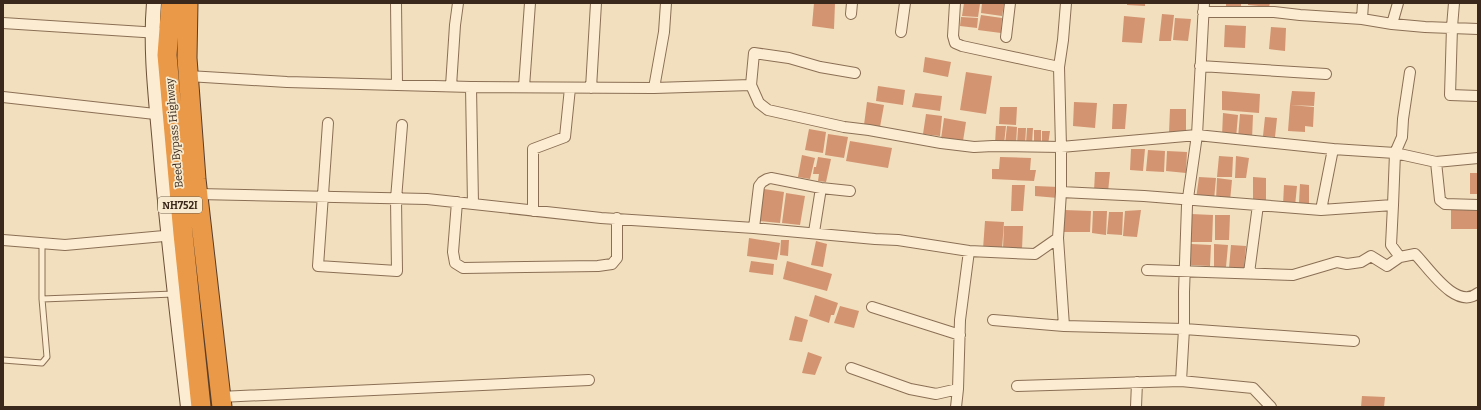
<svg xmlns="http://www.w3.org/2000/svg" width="1481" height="410" font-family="Bitter,serif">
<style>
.building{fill:#d39471}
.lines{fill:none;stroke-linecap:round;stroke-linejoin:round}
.lane-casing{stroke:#8b6f55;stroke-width:7}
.street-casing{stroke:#8b6f55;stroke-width:12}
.secondary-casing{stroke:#6d5039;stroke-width:16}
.highway-casing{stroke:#583d2a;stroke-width:21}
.lane{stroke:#fcedd2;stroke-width:5}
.street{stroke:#fcedd2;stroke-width:10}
.secondary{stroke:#fcedd2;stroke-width:14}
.highway{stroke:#e99947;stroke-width:19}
.labels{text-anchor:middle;stroke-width:3.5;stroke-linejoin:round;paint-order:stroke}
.shield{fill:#f8eacf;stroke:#726251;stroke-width:1}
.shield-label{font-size:10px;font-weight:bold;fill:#39281b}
.street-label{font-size:11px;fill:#39281b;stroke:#f8eacf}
</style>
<rect width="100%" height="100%" fill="#f1dfbe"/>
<path class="building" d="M814,3H835L834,29L812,26Z
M964,3L980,4L978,17L962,16Z
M982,3L1004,4L1002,16L981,13Z
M1127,3H1145V6L1127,5Z
M1226,3H1241V9L1226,8Z
M1248,3H1270L1269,7L1248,5Z
M1162,14L1174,15L1171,41H1159Z
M981,15L1002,18L1001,33L978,30Z
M1124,16L1145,18L1142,43L1122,42Z
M961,17L978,18L977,28L960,26Z
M1175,18L1191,19L1188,41L1173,40Z
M1225,25L1246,26L1245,48L1224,47Z
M1271,27L1286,28L1285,51L1269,49Z
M925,57L951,62L948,77L923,72Z
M966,72L992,76L986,114L960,110Z
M878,86L905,90L903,105L876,101Z
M1222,91L1260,94L1259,113L1222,110Z
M1292,91L1315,92L1314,106L1290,105Z
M915,93L942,96L940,111L912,107Z
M867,102L884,105L880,127L864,125Z
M1074,102L1097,103L1095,128L1073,126Z
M1113,104H1127L1125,129H1112Z
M1290,105L1314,107L1313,127L1305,126V132L1288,131Z
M1000,107H1017L1016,125L999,124Z
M1170,109H1186V135L1169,133Z
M1223,113L1238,115L1236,138L1222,136Z
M926,114L942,116L940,136L923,134Z
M1240,114L1253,115L1252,139L1238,138Z
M1265,117L1277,118L1275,137L1263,136Z
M944,118L966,122L963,141L941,139Z
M996,126H1006L1004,144H995Z
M1007,126L1017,127L1016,144H1005Z
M1018,128H1026L1025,145L1017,144Z
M1027,128H1033L1032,144H1026Z
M809,129L826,132L823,153L805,150Z
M1034,130H1041V145H1034Z
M1042,131H1050L1048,145H1042Z
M828,134L848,137L844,158L825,155Z
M850,141L892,148L888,168L846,161Z
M1131,149H1145L1143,171L1130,170Z
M1148,150L1165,151L1164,172L1146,171Z
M1167,151L1187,152L1186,173L1166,171Z
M802,155L815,158L810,179L798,177Z
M1219,156L1233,157L1232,177H1217Z
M1236,156L1249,158L1246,178H1235Z
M818,157L831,159L826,182L818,181L819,174H813L814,167H816Z
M1000,157L1031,158L1030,170H1036L1034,181L992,179V169H999Z
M1095,172H1110L1108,192L1094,191Z
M1470,173H1478V194H1470Z
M1199,177L1216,178L1214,200L1196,199Z
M1253,177L1266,178V204L1253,203Z
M1217,178L1232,180L1230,201L1216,200Z
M1300,184L1309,185V203H1299Z
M1012,185H1025L1023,211H1011Z
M1284,185L1297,186L1295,206L1283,205Z
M1035,186L1059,187L1058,198L1035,196Z
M764,189L784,192L780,223L759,221Z
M786,193L805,196L800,225L782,223Z
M1451,209H1478V229H1451Z
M1064,210L1091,211L1090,232H1060Z
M1141,210L1137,237L1123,236L1125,211Z
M1093,211H1107L1106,235L1092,233Z
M1109,212H1123L1122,235L1107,234Z
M1191,214L1213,215L1212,242H1190Z
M1215,215H1230L1229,240H1215Z
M985,221L1004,222L1002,249H983Z
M1004,226H1023L1022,249L1003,248Z
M749,238L780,243L777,260L747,256Z
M781,240H789L788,256L780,255Z
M816,241L827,244L823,267L811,265Z
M1191,244L1211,245L1210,266L1191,265Z
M1214,244L1228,245L1226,267H1214Z
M1231,245L1246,246L1244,268H1229Z
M751,261L774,264L773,275L749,272Z
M787,261L832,274L827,291L783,279Z
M815,295L838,303L834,315H831L829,323L809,316Z
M840,306L859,311L854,328L834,323Z
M795,316L808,320L802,342L789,340Z
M808,352L822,357L815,375L802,373Z
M1362,396L1385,397L1384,407H1361Z"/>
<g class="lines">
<g class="lane-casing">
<path id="lane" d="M42,299L174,294
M3,360L42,363L47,357L42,299V243"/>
</g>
<g class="street-casing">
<path id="street" d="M396,3L397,85
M955,3L953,36L955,43L962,46L1059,67
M1454,3L1452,27L1450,95L1478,96
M1203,12H1274L1300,15L1362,19L1392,24L1398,3
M851,14L852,3
M1362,19L1363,3
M3,23L159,33
M1392,24L1425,27L1478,29
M901,32L905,3
M1006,37L1010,3
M1200,66L1326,74
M188,76L287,82L471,87L654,88L751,85L754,53L789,58L820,67L855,73
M751,85L759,103L768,110L844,127L869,130L941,143L974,147L993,146L1061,147L1059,67L1063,40L1066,3
M451,86L455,25L458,3
M471,87L473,204
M524,87L530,3
M591,88L596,3
M654,88L664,32L666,3
M3,97L164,115
M328,123L318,266L397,271L396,199L402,125
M1436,162L1478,158
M1061,192L1144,196L1321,210L1393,205L1395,153L1436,162L1440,200L1445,204L1478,205
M198,194L427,199L601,218L754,228L875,239L898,240L969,251L1035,254L1058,238
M457,202L453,252L455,263L463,268L598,266L612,264L617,258V218
M1393,205L1391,245L1400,257L1415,254C1429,268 1456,311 1478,293
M1321,210L1333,149
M533,211V149L565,137L570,88
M754,228L759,186L762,182L767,179L771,178L821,188L850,191
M814,232L821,188
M3,240L65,245L175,235
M1147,270L1293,275L1337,262L1347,264L1361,262L1371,256L1387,266L1400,257
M1249,273L1258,205
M872,307L960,335
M993,320L1064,326L1184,329V292L1187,205L1197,135L1204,3
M1064,326L1058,238L1061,192V147L1197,135L1333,149L1395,153L1402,137L1403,119L1410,72
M851,368L910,389L936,394L958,389L956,407
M1181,381L1253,388L1271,407
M1017,386L1181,381L1184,329L1354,341
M958,389L960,320L969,251
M220,397L589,380
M1136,407L1137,382"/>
</g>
<g class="secondary-casing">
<path id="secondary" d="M154,3C150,50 156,98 160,145C167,233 178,320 188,407"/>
</g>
<g class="highway-casing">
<path id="highway" d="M171,3L167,55L183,234L201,407
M188,3L187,58L196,179L222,407"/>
</g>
<use href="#lane" class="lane"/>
<use href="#street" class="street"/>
<use href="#secondary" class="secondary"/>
<use href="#highway" class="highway"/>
</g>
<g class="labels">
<rect class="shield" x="158" y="197" width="44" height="16" rx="3"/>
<g class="shield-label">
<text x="180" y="209">NH752I</text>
</g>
<g class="street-label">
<text transform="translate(174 133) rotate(-95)" y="4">Beed Bypass Highway</text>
</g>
</g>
<rect width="1481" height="410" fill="none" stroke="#39281b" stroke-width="8"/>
</svg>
